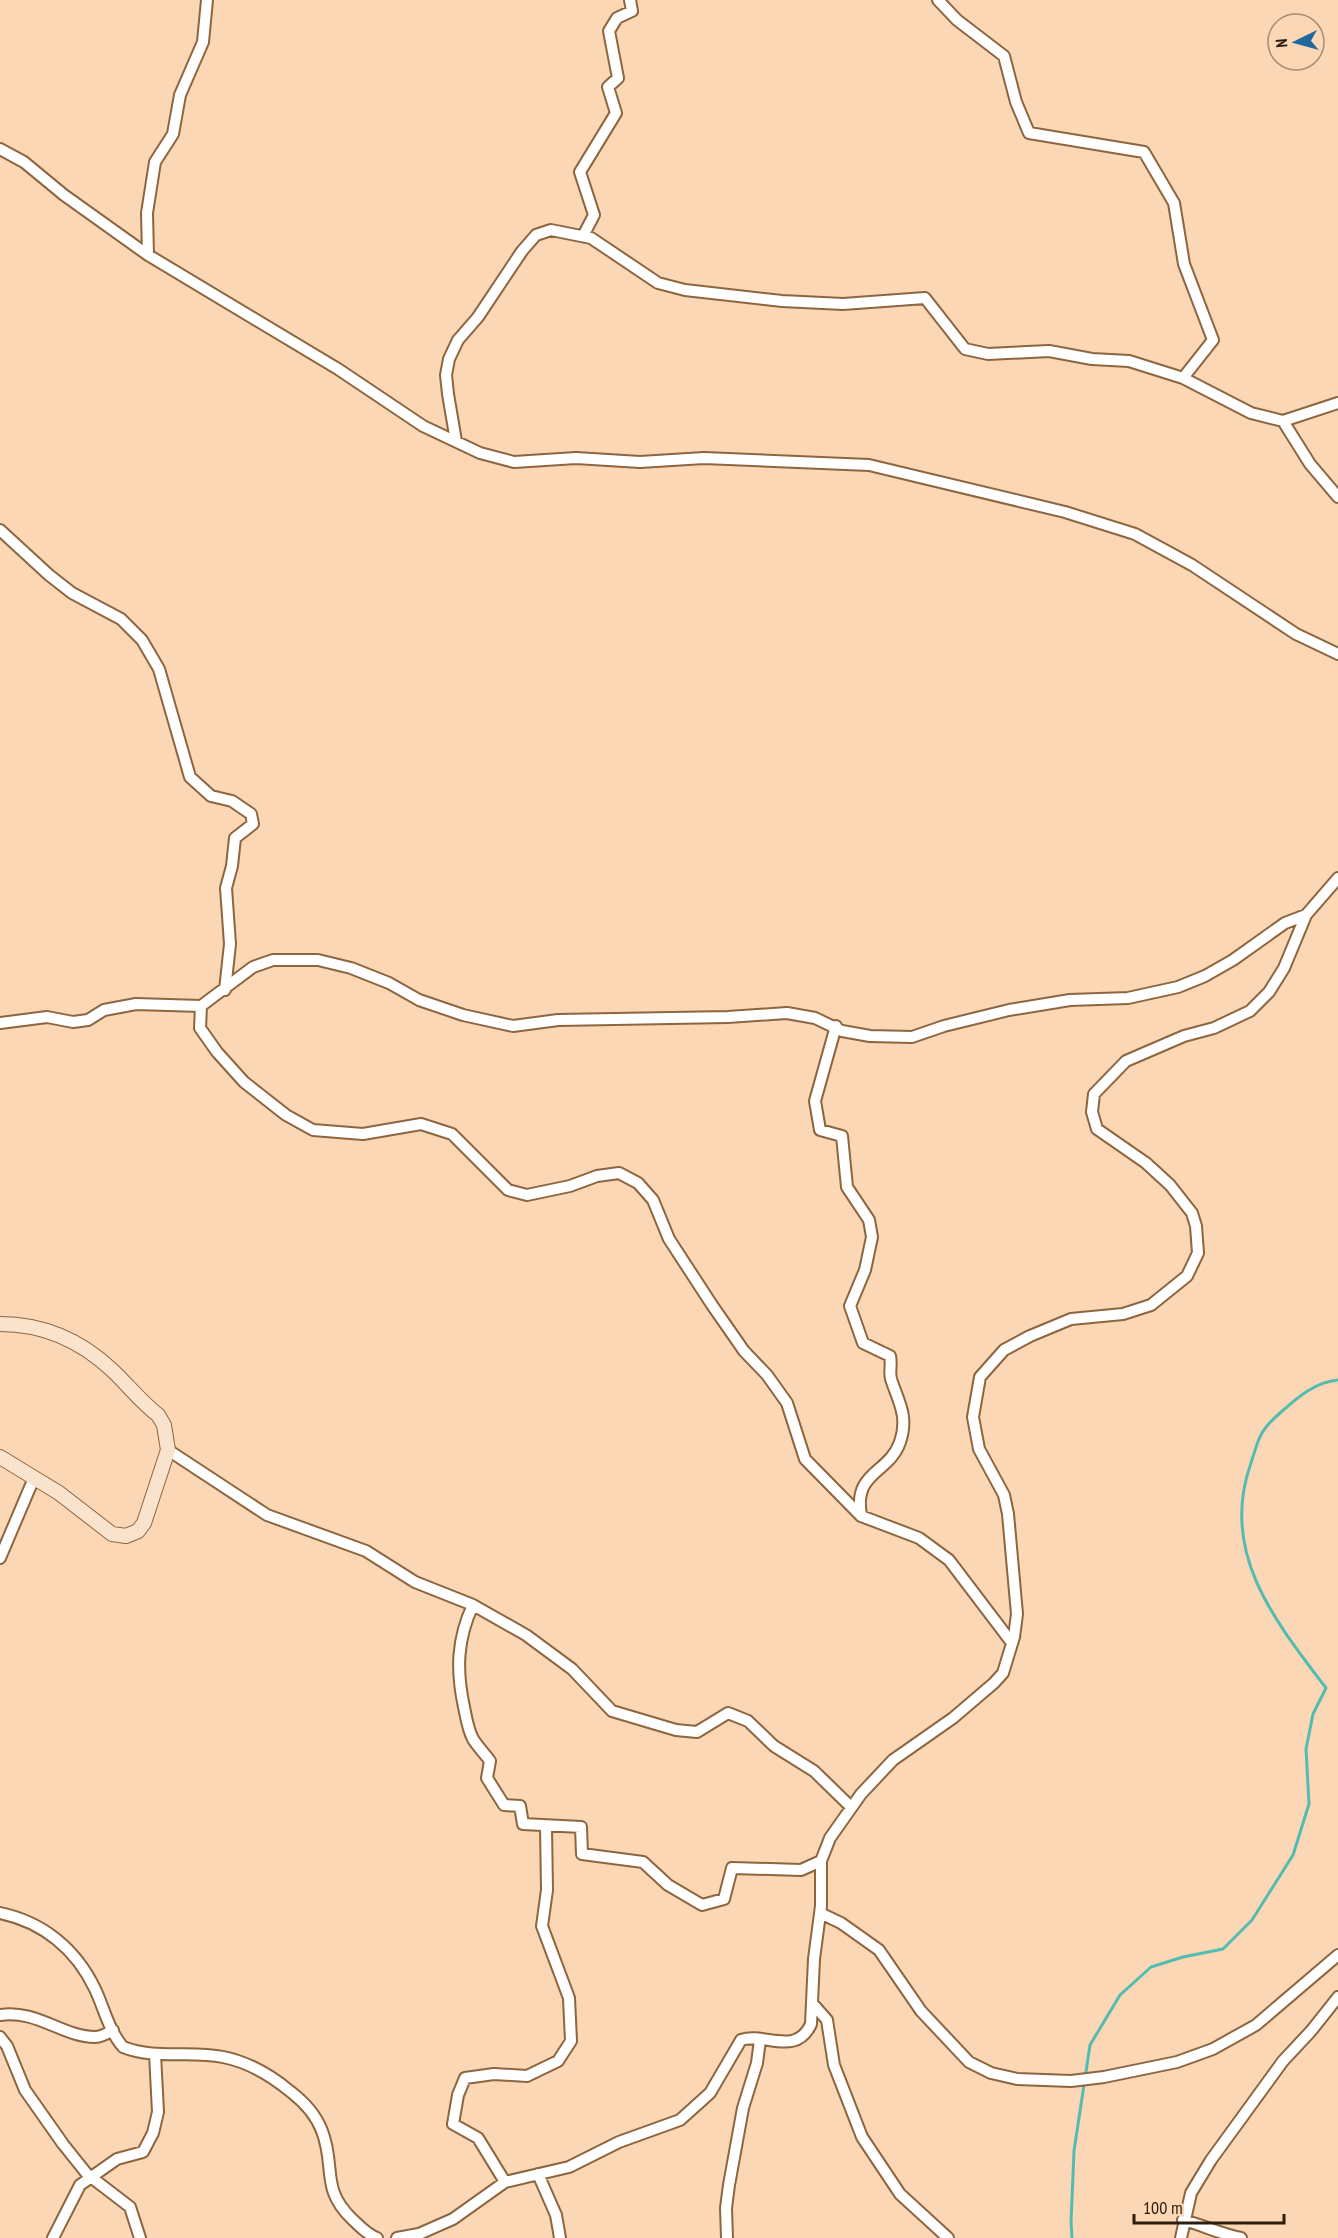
<svg xmlns="http://www.w3.org/2000/svg" width="1338" height="2238" font-family="'PT Sans Narrow',sans-serif">
<style>
.lines{fill:none;stroke-linecap:round;stroke-linejoin:round}
.stream{stroke:#53bcb0;stroke-width:3}
.minor-casing{stroke:#8d653e;stroke-width:14}
.secondary-casing{stroke:#8d653e;stroke-width:16}
.minor{stroke:#fff;stroke-width:10}
.secondary{stroke:#f9e3cd;stroke-width:14}
</style>
<rect width="100%" height="100%" fill="#fbd7b5"/>
<g class="lines">
<path class="stream" d="M1072,2238L1071,2222L1074,2151L1090,2045L1120,1995L1151,1967L1183,1957L1223,1949L1252,1920L1293,1855L1309,1804L1306,1749L1313,1714L1326,1688C1276,1622 1220,1554 1250,1466C1259,1439 1258,1432 1280,1413C1298,1397 1315,1382 1338,1380"/>
<g class="minor-casing">
<path id="minor" d="M938,0L957,20L1004,56L1016,102L1029,133L1144,152L1174,203L1184,264L1213,340L1183,378
M0,149L24,162L64,195L148,255L338,369L423,426L480,453L514,462L576,458L640,462L704,458L869,465L1065,512L1135,534L1192,565L1296,634L1338,654
M583,236L594,215L580,172L616,113L608,87L618,78L609,31L617,18L632,11L630,0
M148,255L147,213L155,162L173,134L180,95L203,42L207,0
M1283,421L1310,464L1338,497
M456,441L448,394L446,375L449,359L458,340L478,317L522,251L536,235L551,230L591,238L658,283L685,290L782,301L843,304L925,298L965,349L988,354L1049,351L1092,359L1129,361L1183,378L1251,413L1283,421L1338,403
M0,530L49,575L72,593L121,619L142,640L159,669L190,777L211,796L232,801L251,814L253,824L235,838L232,866L226,888L230,944L225,990
M201,1006L200,1028L217,1052L244,1082L286,1115L313,1130L363,1134L421,1124L452,1134L508,1190L527,1195L570,1186L597,1176L619,1173L638,1183L653,1200L669,1239L712,1305L744,1351L767,1375L787,1403L805,1459L861,1516L919,1538L949,1560L1012,1643
M0,1023L47,1017L73,1022L88,1020L104,1010L136,1004L201,1006L253,967L273,960H318L351,968L389,983L419,1000L463,1015L513,1026L558,1020L728,1017L787,1013L815,1018L842,1031L870,1036L912,1037L944,1026L1009,1010L1070,1000L1128,998L1178,987L1205,976L1233,960L1285,923L1306,915
M836,1026L815,1101L820,1130L842,1136L847,1187L869,1220L872,1237L865,1270L850,1306L863,1343L890,1356C892,1364 889,1372 891,1379C898,1401 909,1416 900,1442C889,1474 853,1471 861,1515
M168,1450L267,1515L366,1551L415,1582L473,1605L526,1635L572,1669L612,1711L676,1730L697,1732L728,1713L748,1721L774,1746L814,1771L851,1807
M0,1558L34,1478
M473,1605C457,1639 456,1670 464,1707C466,1717 468,1730 473,1739C478,1747 485,1754 490,1761L487,1778L504,1805L520,1806L523,1824L581,1827L582,1854L643,1862L668,1885L702,1905L724,1899L732,1868L801,1870L821,1861
M0,1913C43,1922 76,1949 95,1989C104,2008 109,2031 123,2047C156,2060 190,2050 223,2057C248,2062 272,2076 291,2092C304,2102 316,2115 322,2131C336,2167 320,2188 352,2219C360,2226 366,2234 377,2238
M820,1913L841,1923L879,1950L921,2011L969,2062L991,2073L1017,2079L1071,2081L1104,2077L1177,2062L1213,2049L1256,2025L1338,1955
M812,2003L827,2020L834,2065L862,2137L900,2194L948,2238
M0,2015C36,2009 63,2037 95,2037C101,2037 108,2033 113,2030
M0,2037L7,2046L25,2090L63,2144L87,2174L130,2207L140,2238
M538,2174L556,2215L560,2238
M505,2182L478,2138L453,2124L458,2095L465,2078L494,2074L527,2076L558,2061L571,2041L569,1998L542,1926L547,1890L546,1827
M1183,2220C1203,2225 1220,2234 1241,2238
M53,2238L80,2185L117,2159L143,2152L153,2133L158,2112L155,2054
M397,2238L419,2234L453,2219L505,2182L569,2167L619,2142L680,2120L710,2093L741,2040C765,2032 796,2057 811,2024L814,1959L821,1906V1861L830,1838L861,1794L893,1760L953,1718L994,1683L1003,1673L1014,1637L1017,1614L1008,1514L1004,1495L979,1449L973,1417L980,1377L1004,1350L1030,1336L1071,1319L1123,1314L1151,1305L1187,1276L1198,1253L1196,1226L1192,1213L1170,1185L1146,1163L1097,1129L1092,1112L1094,1094L1126,1061L1184,1036L1214,1028L1250,1011L1269,992L1284,968L1306,915L1338,878
M727,2238L726,2208L729,2185L743,2108L757,2063L760,2040
M1181,2238L1191,2193L1211,2160L1283,2061L1311,2031L1338,1997"/>
</g>
<g class="secondary-casing">
<path id="secondary" d="M0,1324C44,1324 80,1340 112,1370C128,1385 141,1402 158,1415L164,1425L168,1450L144,1523L138,1531L126,1536L112,1534L59,1493L0,1457"/>
</g>
<use href="#minor" class="minor"/>
<use href="#secondary" class="secondary"/>
</g>
<g transform="translate(1296 42) rotate(265)"><circle r="28" fill="#fbd7b5" stroke="#a98d72" stroke-width="1.5"/>
<path d="M0-4.5L10 22L0 15L-10 22Z" fill="#21699d"/>
<text y="-9" font-size="16" font-weight="bold" text-anchor="middle" fill="#2f1e0e">N</text>
</g>
<path d="M1134 2214v9h150v-9" fill="none" stroke="#2f1e0e" stroke-width="3"/>
<text x="1143" y="2214" font-size="18" fill="#2f1e0e" stroke="#fbd7b5" stroke-width="4.5" paint-order="stroke">100 m</text>
</svg>
